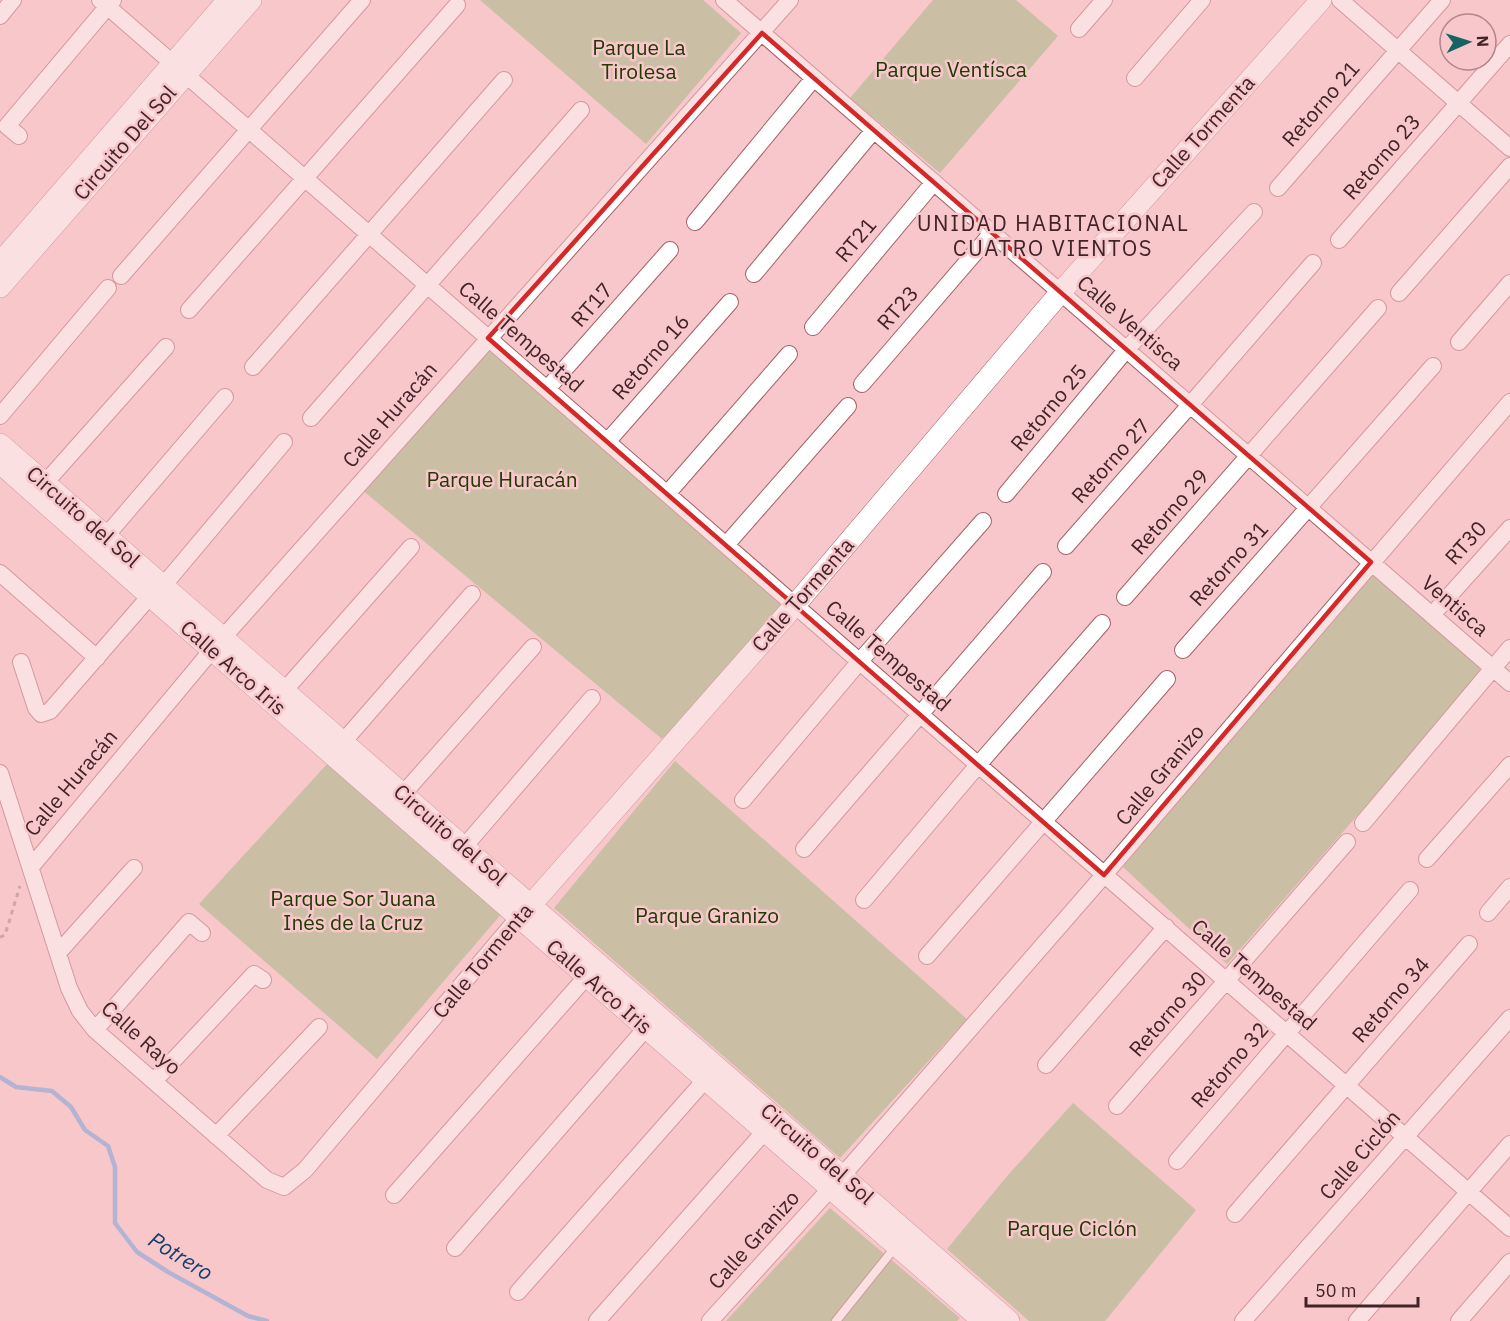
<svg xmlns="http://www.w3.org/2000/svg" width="1510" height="1321" font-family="'IBM Plex Sans',sans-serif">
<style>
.green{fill:#92b476}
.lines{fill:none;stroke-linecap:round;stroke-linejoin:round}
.stream{stroke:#619cdd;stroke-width:4.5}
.service-casing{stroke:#a66069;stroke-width:10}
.minor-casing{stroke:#a66069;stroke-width:18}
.tertiary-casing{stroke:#a66069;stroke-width:22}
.path{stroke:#a37b7f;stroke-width:3;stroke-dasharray:4.5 4.5;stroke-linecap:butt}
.service{stroke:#fff;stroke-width:8}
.minor{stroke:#fff;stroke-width:16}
.tertiary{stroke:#fff;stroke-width:21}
.marked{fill:none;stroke:#d62828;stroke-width:4.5;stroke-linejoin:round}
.labels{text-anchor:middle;stroke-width:5;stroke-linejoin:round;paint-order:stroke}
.park-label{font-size:21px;fill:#213b01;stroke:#f7c7cb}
.street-label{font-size:21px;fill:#422428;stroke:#f7c7cb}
.neighbourhood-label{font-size:22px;letter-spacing:1.5px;fill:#422428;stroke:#f7c7cb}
.water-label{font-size:22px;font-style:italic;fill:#153f6a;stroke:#f7c7cb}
</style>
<rect width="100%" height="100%" fill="#f7c7cb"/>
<path class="green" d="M480,0H703L741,33L646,144Z
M933,0H1016L1058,36L940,173L850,98Z
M488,338L795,605L662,739L361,489Z
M1371,570L1486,669L1227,964L1123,867Z
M675,761L967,1019L840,1158L554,908Z
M328,763L503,912L377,1059L199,904Z
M1073,1103L1196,1210L1105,1321H1029L947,1249L1008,1175Z
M830,1208L960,1318L957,1321H726Z"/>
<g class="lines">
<path class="stream" d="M0,1077L16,1087L52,1091L71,1107L85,1130L108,1146L115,1167V1223L137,1252L168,1272L248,1316L267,1321"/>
<g class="service-casing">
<path id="service" d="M836,1321L897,1245"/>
</g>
<g class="minor-casing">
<path id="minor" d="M100,0L1510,1228
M724,0L1510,683
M1340,0L1510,148
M0,16L13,0
M1079,29L1104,0
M1135,78L1202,0
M19,136L7,126L113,0
M1278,188L1442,0
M695,222L814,78
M1339,240L1510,44
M754,274L874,130
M121,276L362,0
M1399,293L1510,166
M189,310L457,5
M813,327L934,182
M1459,342L1510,283
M253,367L504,80
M862,384L992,233
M547,389L670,250
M0,416L108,288
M311,418L581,110
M607,442L730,302
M45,483L166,347
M667,494L789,354
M1006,494L1126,350L1254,212
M106,536L225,397
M726,545L848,406
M1066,546L1190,405L1313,263
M0,573L97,658
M163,586L284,442
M1125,597L1378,308
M1432,615L1510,528
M1183,650L1433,366
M21,662L36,708L41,714L50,711L150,596
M284,691L411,547
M343,742L472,594
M0,773L69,988L80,1011L95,1030L267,1180L284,1187L305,1170L519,917
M403,794L533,647
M743,800L860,661L983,521
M1363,823L1510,648
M464,847L592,698
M804,849L1043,572
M1427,859L1510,765
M31,867L212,650L790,0
M864,900L978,765L1102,623
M1488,913L1510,887
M58,953L134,868
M927,956L1167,679
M95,1030L189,922L202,933
M1046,1065L1166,927
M155,1080L254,974L263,980
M1117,1106L1347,842
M216,1136L319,1027
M1177,1161L1410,890
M842,1176L1104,875L1510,402
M394,1195L587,976
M1235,1214L1469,944
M455,1248L646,1028
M518,1292L705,1080
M597,1321L765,1131
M710,1321L831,1188
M1243,1321L1510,1018
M1357,1321L1510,1144
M1459,1321L1510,1262"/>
</g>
<g class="tertiary-casing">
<path id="tertiary" d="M0,263L228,0
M0,287L251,0
M0,444L1009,1321
M0,463L150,596L983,1321
M522,915L795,605L1060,293L1321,0"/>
</g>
<path class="path" d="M0,937L5,935L20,886"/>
<use href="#service" class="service"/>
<use href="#minor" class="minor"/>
<use href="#tertiary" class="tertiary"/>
</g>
<path d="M0 0H1510V1321H0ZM762,33L1371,562L1104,875L488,338Z" fill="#f7c7cb" fill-opacity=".55" fill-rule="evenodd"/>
<path class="marked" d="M762,33L1371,562L1104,875L488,338Z"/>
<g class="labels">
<g class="park-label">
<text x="639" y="55">Parque La<tspan x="639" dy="24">Tirolesa</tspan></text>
<text x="951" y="77">Parque Ventísca</text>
<text x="502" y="487">Parque Huracán</text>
<text x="353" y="906">Parque Sor Juana<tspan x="353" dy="24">Inés de la Cruz</tspan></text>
<text x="707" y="923">Parque Granizo</text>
<text x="1072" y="1236">Parque Ciclón</text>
</g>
<g class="street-label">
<text transform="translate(1321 104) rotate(-49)" y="7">Retorno 21</text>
<text transform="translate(1203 132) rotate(-48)" y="7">Calle Tormenta</text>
<text transform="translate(125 143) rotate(-49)" y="7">Circuito Del Sol</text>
<text transform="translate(1382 157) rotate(-49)" y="7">Retorno 23</text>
<text transform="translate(856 240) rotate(-50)" y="7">RT21</text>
<text transform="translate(592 305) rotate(-49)" y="7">RT17</text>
<text transform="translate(898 308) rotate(-49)" y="7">RT23</text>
<text transform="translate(1130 323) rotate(41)" y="7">Calle Ventisca</text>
<text transform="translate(521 337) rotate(41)" y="7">Calle Tempestad</text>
<text transform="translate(651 357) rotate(-49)" y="7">Retorno 16</text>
<text transform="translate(1049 408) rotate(-50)" y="7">Retorno 25</text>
<text transform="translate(390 415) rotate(-49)" y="7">Calle Huracán</text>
<text transform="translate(1111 461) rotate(-48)" y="7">Retorno 27</text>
<text transform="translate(1170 512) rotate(-49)" y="7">Retorno 29</text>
<text transform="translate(83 517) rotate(41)" y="7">Circuito del Sol</text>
<text transform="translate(1466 543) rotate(-48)" y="7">RT30</text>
<text transform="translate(1229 564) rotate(-48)" y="7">Retorno 31</text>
<text transform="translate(803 595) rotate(-49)" y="7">Calle Tormenta</text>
<text transform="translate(1455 606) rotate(41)" y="7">Ventisca</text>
<text transform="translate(888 656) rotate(41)" y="7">Calle Tempestad</text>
<text transform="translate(233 668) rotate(41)" y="7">Calle Arco Iris</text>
<text transform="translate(1160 775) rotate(-50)" y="7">Calle Granizo</text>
<text transform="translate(71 783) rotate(-50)" y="7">Calle Huracán</text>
<text transform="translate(450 835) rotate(41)" y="7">Circuito del Sol</text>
<text transform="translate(483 961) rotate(-50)" y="7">Calle Tormenta</text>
<text transform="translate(1254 975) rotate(41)" y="7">Calle Tempestad</text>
<text transform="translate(599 987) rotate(41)" y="7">Calle Arco Iris</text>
<text transform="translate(1391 1000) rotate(-49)" y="7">Retorno 34</text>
<text transform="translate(1168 1014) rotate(-49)" y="7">Retorno 30</text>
<text transform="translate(141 1038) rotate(42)" y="7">Calle Rayo</text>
<text transform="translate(1230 1065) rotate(-49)" y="7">Retorno 32</text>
<text transform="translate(817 1154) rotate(41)" y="7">Circuito del Sol</text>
<text transform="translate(1360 1155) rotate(-49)" y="7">Calle Ciclón</text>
<text transform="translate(754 1240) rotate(-48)" y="7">Calle Granizo</text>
</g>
<g class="neighbourhood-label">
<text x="1053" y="231">UNIDAD HABITACIONAL<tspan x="1053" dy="25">CUATRO VIENTOS</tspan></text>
</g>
<g class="water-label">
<text transform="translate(181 1256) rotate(32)" y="8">Potrero</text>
</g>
</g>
<g transform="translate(1468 42) rotate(87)"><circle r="28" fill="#f7c7cb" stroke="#af868a" stroke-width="1.5"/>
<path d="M0-4.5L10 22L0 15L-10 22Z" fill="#156461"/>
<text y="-9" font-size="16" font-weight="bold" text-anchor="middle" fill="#422428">N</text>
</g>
<path d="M1306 1297v9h112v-9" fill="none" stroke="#422428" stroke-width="3"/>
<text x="1315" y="1297" font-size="18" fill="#422428" stroke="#f7c7cb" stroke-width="4.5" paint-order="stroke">50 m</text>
</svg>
